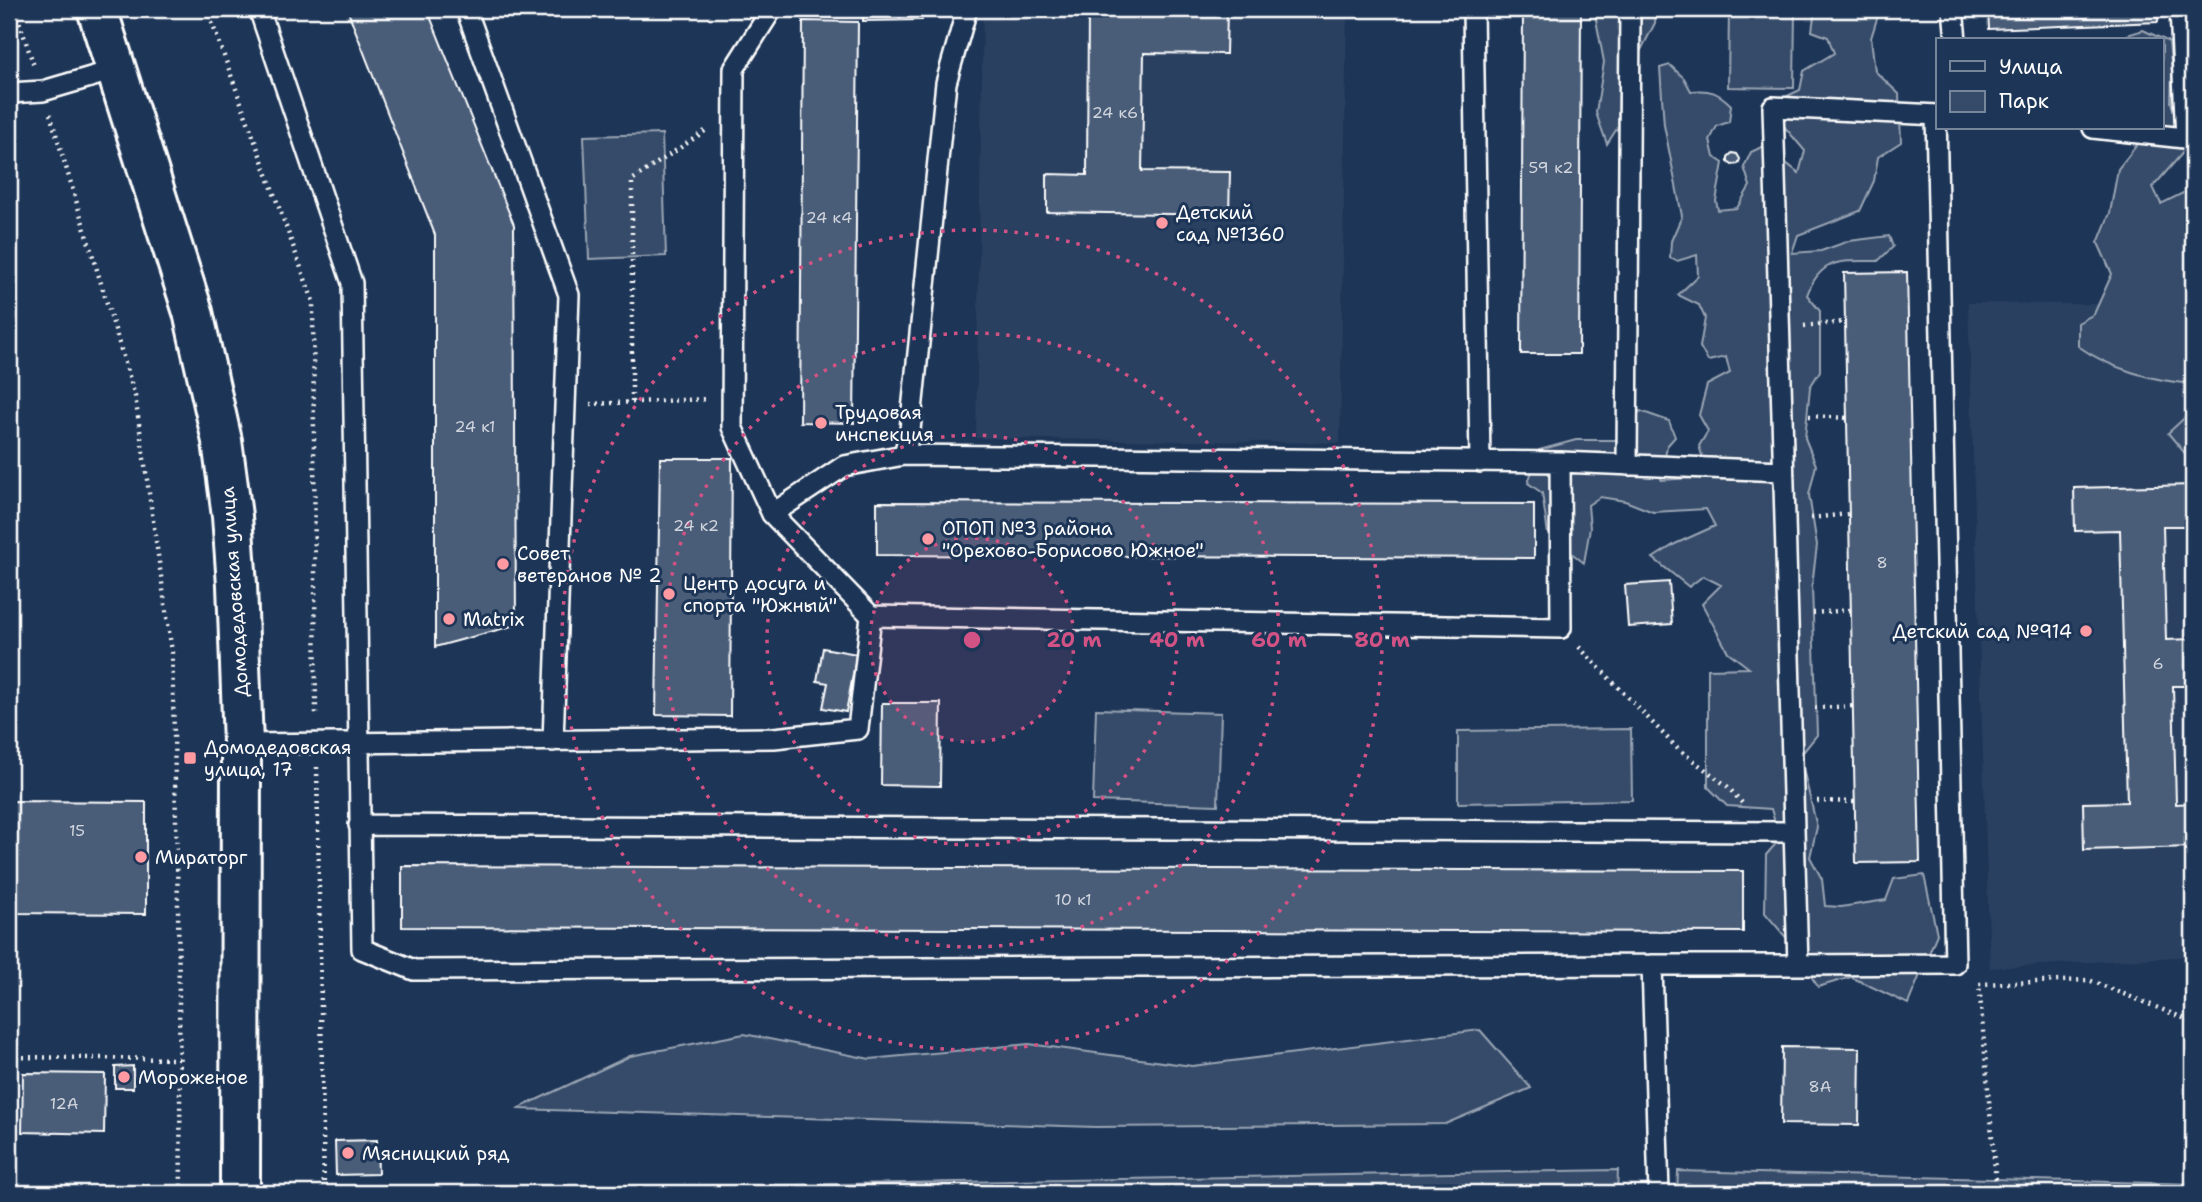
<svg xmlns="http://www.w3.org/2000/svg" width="2202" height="1202" font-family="'Shantell Sans',sans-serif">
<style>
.built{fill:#2a4161}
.green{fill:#364b69;stroke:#9aa5b4;stroke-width:2}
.building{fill:#4a5d79;stroke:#fff;stroke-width:2}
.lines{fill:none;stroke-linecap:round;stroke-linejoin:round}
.lane-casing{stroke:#fff;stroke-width:24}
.secondary-casing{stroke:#fff;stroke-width:44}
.path{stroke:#fff;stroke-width:4.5;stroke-dasharray:2 5;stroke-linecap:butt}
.lane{stroke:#1d3557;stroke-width:19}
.secondary{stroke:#1d3557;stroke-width:38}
.ring{fill:none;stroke:#d15284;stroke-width:3.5;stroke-dasharray:3.5 7}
.poi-dot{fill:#ff9aa2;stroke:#1d3557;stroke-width:2.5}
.labels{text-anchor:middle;stroke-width:6;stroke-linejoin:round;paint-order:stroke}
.number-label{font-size:16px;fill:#d2d6de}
.poi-label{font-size:19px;fill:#fff;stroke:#1d3557;text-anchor:start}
.street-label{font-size:19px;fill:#fff;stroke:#1d3557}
.centre{fill:#d15284;stroke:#1d3557;stroke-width:3.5}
.ring-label{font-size:21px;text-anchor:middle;font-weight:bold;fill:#d15284;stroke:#1d3557;stroke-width:6;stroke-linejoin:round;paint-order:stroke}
</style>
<rect width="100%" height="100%" fill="#1d3557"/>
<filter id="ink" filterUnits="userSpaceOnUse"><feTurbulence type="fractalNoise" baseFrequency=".0143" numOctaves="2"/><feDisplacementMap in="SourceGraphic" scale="14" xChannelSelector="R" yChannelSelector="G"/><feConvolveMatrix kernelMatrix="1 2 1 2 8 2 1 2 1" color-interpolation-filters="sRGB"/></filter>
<g filter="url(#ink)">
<path class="built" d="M983,9H1347L1340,443L976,438Z
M1968,303L2193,305V956L1990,968Z"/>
<path class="green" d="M1594,9H1656L1655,23L1619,93L1618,127L1607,144L1596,113L1604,62Z
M1729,9H1795L1794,88L1728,87Z
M1815,9H1880L1871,38L1875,71L1899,94L1901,142L1878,157L1874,181L1860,211L1798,235L1792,253L1821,251L1849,241L1889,236L1893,247L1878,261C1842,261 1821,257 1807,295L1820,311V371L1810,387L1805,438L1816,465L1809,495L1817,545L1812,586L1817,735L1800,756L1817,827L1810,857L1822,879L1825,906L1841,907L1886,900L1894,879L1924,875L1937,934L1908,1004L1851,977L1818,987L1789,941L1765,913L1766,855L1780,839L1771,809L1727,806L1708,787V669L1749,668L1728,652L1702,604L1721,585L1703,576L1689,587L1653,558L1675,544L1715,526L1706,509L1653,512L1625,501L1600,497L1588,505L1590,528L1584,563L1548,534L1542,493L1528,483L1539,450L1576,440H1616L1640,411L1669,421L1675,437L1667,446L1661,480L1709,477L1699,446L1708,431L1699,415L1707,385L1730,373L1726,357L1708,361L1700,347L1705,318L1699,305L1678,295L1698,276L1697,255L1677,261L1670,258L1671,241L1682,216L1664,125L1660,68L1670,65L1684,78L1691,91C1710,89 1718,92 1731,105L1729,122L1717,126L1710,140L1714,157L1723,163L1716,201L1718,210L1737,208L1750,186L1744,167L1751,152L1764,146L1799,173L1805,151L1783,125L1764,107L1800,90L1804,71L1834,53L1828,37L1812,31Z
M2143,30L2169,42L2172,73L2171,102L2186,149L2153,187L2161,204L2193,188V384C2154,381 2110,369 2078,346V323L2094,314L2112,274L2098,243L2110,213L2118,169L2140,141L2162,128V40H2123L2127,35Z
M662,134L666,256L589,259L584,136Z
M2193,410V460L2188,457L2168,433Z
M1096,709L1221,713L1218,805L1093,801Z
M1631,729L1632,800L1458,803V731Z
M1480,1030L1531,1088L1445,1124L1095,1127L517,1109L630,1056L744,1034L870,1059L1029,1044L1192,1066Z
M1618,1170L1617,1193H354Z
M1678,1171L2193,1184V1193H1677Z"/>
<path class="building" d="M347,9H427L514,225L516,625L435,647V235Z
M863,9H922V20L863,21Z
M1088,9H1227L1226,54L1144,53L1142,171L1230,172L1229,215L1047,212V174L1087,175Z
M1523,9H1581L1579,354H1521Z
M1988,9H2157L2158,22L1989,29Z
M803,21L858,22L854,423L800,422Z
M1732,153L1737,154L1740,159L1738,164L1732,165L1728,162V157Z
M1907,272L1920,862L1856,863L1844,273Z
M660,458H732L730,716L656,715Z
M2193,485V526H2163L2166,640L2193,639V686H2173L2176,804L2193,803V847L2084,850L2083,803L2127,802L2120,530L2075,531L2074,488Z
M877,502L1534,504V558L877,555Z
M1669,582L1672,624L1628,627L1625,585Z
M823,648L857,654L846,712L823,708L828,683L817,681Z
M882,703H941L940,786L881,785Z
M9,801L146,802V914L9,913Z
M402,866L1743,871V932L402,927Z
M1782,1047L1860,1048L1859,1125L1781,1124Z
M133,1066V1088H115V1067Z
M23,1073L105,1074L104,1134L22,1132Z
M377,1140L378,1174L336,1175L335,1141Z"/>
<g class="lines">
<g class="lane-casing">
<path id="lane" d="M259,9L352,283L362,949L414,970L1652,965
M466,9L569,295L553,741
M772,9L734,69L732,427L772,514L871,616
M1473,9L1480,462
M1953,9L1956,40
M2180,9L2186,139
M9,93L43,91L118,69
M2093,128L2193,139
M904,455L1560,462
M1627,465L1630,9
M772,514L844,466L904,455L910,430L946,83L967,9
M243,744L774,738L858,729L871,616L1561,628L1560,462L1783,471
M359,825L1794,832
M1798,965L1955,964L1936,115
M1659,1193L1652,965H1798L1773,107L1938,115"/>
</g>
<g class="secondary-casing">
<path id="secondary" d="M97,9L193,312L222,441L232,516L237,585L243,744L241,758L240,1193"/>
</g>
<path class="path" d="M15,9L34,66
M207,9L313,301L316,716
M50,114L135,396L172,652L178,905L181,1193
M1804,326L1844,322
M632,402V180L708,129
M590,404L707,399
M1809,416L1847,418
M1811,518L1849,514
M1813,613L1851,610
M1579,647L1678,749L1727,786L1744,805
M1815,708L1853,706
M317,767L324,1192
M1817,801L1855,802
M9,1057L180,1059
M9,1188H181
M1685,1190L1740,1193
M324,1191L1635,1188
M1997,1193L1979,984L2089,980L2193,1022"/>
<use href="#lane" class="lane"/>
<use href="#secondary" class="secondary"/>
</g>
</g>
<circle cx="972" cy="640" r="102" fill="#d15284" fill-opacity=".12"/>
<g class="ring">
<circle cx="972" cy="640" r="102"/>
<circle cx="972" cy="640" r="205"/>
<circle cx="972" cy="640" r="307"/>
<circle cx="972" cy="640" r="410"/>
</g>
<g class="poi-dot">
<circle cx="1162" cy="223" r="7"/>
<circle cx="821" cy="423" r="7"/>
<circle cx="928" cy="539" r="7"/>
<circle cx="503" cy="564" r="7"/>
<circle cx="669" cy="594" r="7"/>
<circle cx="449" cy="619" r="7"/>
<circle cx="2086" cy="631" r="7"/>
<rect x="183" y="751" width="14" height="14" rx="3.5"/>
<circle cx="141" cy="857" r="7"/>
<circle cx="124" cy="1077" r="7"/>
<circle cx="348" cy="1153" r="7"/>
</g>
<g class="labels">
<g class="number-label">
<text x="1115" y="118">24 к6</text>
<text x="1551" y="173">59 к2</text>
<text x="829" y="223">24 к4</text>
<text x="475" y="432">24 к1</text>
<text x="696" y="531">24 к2</text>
<text x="1882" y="568">8</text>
<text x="2158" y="669">6</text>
<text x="77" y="836">15</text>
<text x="1073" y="905">10 к1</text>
<text x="1820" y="1092">8А</text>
<text x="64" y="1109">12А</text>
</g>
<g class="poi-label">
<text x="1176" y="219">Детский<tspan x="1176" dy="22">сад №1360</tspan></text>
<text x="835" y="419">Трудовая<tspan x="835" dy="22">инспекция</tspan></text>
<text x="942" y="535">ОПОП №3 района<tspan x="942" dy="22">"Орехово-Борисово Южное"</tspan></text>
<text x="517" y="560">Совет<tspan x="517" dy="22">ветеранов № 2</tspan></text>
<text x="683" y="590">Центр досуга и<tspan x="683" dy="22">спорта "Южный"</tspan></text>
<text x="463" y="626">Matrix</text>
<text x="2072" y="638" text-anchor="end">Детский сад №914</text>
<text x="204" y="754">Домодедовская<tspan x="204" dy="22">улица, 17</tspan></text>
<text x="155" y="864">Мираторг</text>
<text x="138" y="1084">Мороженое</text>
<text x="362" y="1160">Мясницкий ряд</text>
</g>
<g class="street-label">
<text transform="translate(234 592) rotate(-94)" y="7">Домодедовская улица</text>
</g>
</g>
<circle cx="972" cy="640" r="10" class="centre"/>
<g class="ring-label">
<text x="1074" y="647">20 m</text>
<text x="1177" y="647">40 m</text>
<text x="1279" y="647">60 m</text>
<text x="1382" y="647">80 m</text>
</g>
<rect width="2202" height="1202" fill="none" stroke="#1d3557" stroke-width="35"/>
<rect x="18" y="18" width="2167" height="1167" fill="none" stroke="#fff" stroke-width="2.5" filter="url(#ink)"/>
<rect x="1936" y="38" width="228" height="91" fill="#1d3557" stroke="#77869a" stroke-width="2"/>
<rect x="1950" y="61" width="35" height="10" fill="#1d3557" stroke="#77869a" stroke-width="2"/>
<text x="1999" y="74" font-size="21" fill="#ffffff">Улица</text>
<rect x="1950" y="91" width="35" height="21" fill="#364b69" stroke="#77869a" stroke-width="2"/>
<text x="1999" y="108" font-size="21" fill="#ffffff">Парк</text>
</svg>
